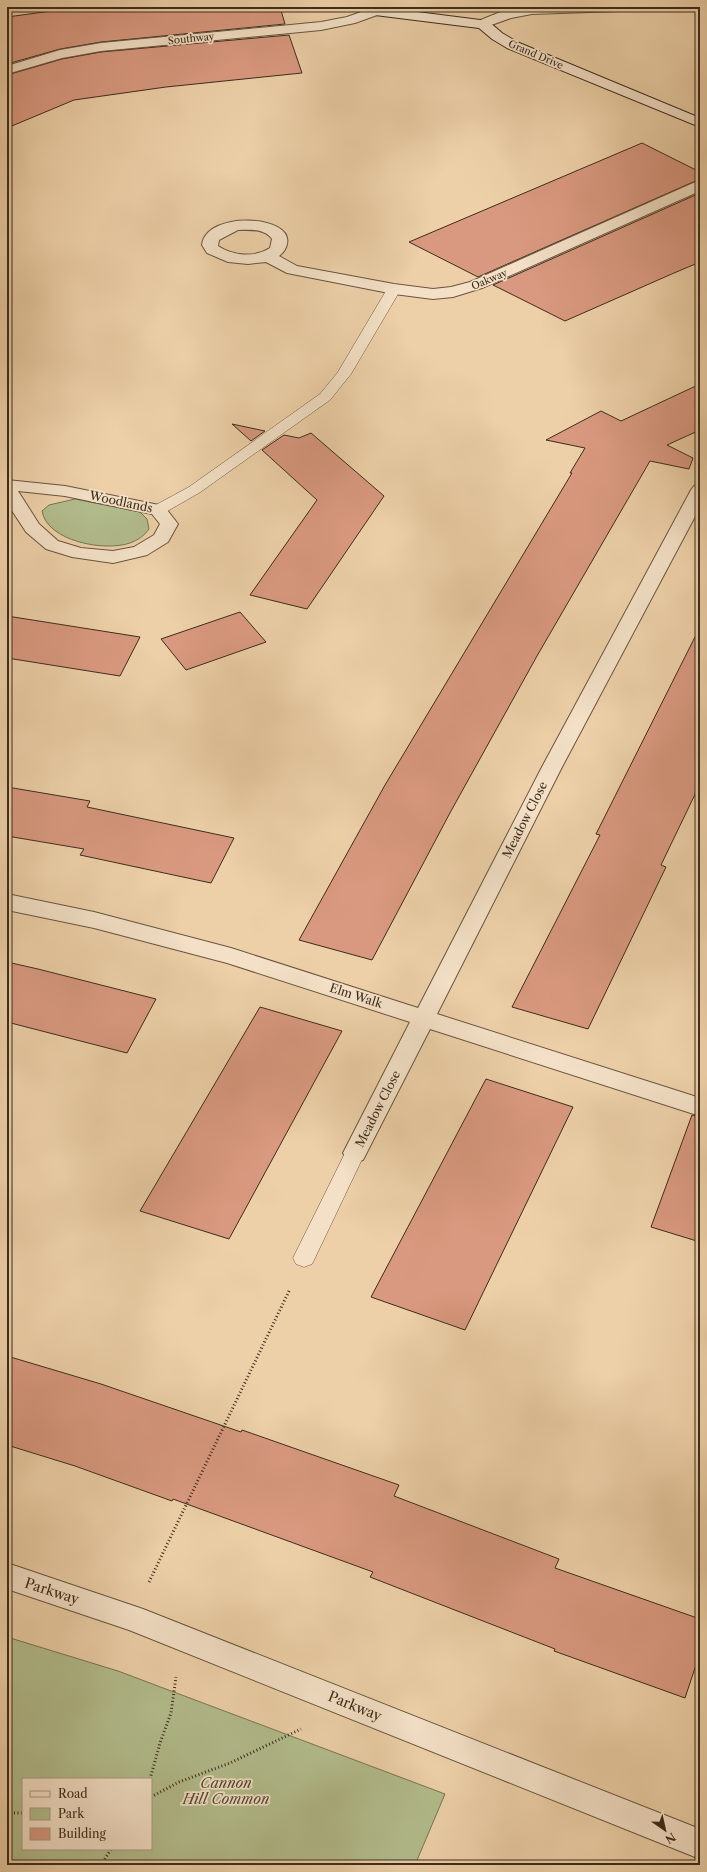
<svg xmlns="http://www.w3.org/2000/svg" width="707" height="1872" font-family="'Libre Caslon Text',serif">
<style>
.green{fill:#b2bc8c;stroke:#787454;fill-rule:evenodd}
.building{fill:#d99980;stroke:#3d2c1c}
.lines{fill:none;stroke-linecap:round;stroke-linejoin:round}
.service-casing{stroke:#69553f;stroke-width:1}
.minor-casing{stroke:#69553f;stroke-width:2}
.tertiary-casing{stroke:#69553f;stroke-width:2}
.secondary-casing{stroke:#3d2c1c;stroke-width:2}
.path{stroke:#3d2c1c;stroke-width:3;stroke-dasharray:1 2.5;stroke-linecap:butt}
.service{fill:#f3e0c6;fill-rule:evenodd}
.minor{fill:#f3e0c6;fill-rule:evenodd}
.tertiary{fill:#f3e0c6;fill-rule:evenodd}
.secondary{fill:#f3e0c6;fill-rule:evenodd}
.labels{text-anchor:middle;stroke-width:3.5;stroke-linejoin:round;paint-order:stroke}
.far-street-label{font-size:10px;fill:#3d2c1c;stroke:#f3e0c6}
.street-label{font-size:12px;fill:#3d2c1c;stroke:#f3e0c6}
.near-street-label{font-size:14px;fill:#3d2c1c;stroke:#f3e0c6}
.near-park-label{font-size:14px;font-style:italic;fill:#544932;stroke:#f3e0c6}
</style>
<rect width="100%" height="100%" fill="#edd0a8"/>
<filter id="stains"><feTurbulence type="fractalNoise" baseFrequency=".005" numOctaves="4"/><feColorMatrix values="0 0 0 0 .2 0 0 0 0 .09 0 0 0 0 .02 0 0 0 .5 -.17"/></filter>
<radialGradient id="worn" r=".72"><stop offset=".6" stop-color="#630" stop-opacity="0"/><stop offset="1" stop-color="#630" stop-opacity=".3"/></radialGradient>
<path class="green" d="M75,499L140,512L147,519L149,529C144,536 138,540 130,543C104,552 47,541 42,511L49,505Z
M7,1637L118,1671L445,1794L415,1865H7ZM23,1779H151V1849H23Z"/>
<path class="building" d="M81,7H280L285,24L101,42L60,49L7,64V17Z
M289,35L302,73L166,87L74,100L7,128V75L62,59L101,52Z
M642,143L700,172V179L478,277L409,242Z
M700,193V262L674,273L565,321L493,285Z
M700,384V430L667,445L693,458L689,469L650,461L537,656L451,811L372,960L299,940L385,785L572,473H570L585,448L546,440L601,411L621,421Z
M232,424L265,431L251,441Z
M311,433L384,496L307,609L250,595L317,500L262,450L284,435L299,438Z
M240,612L266,642L186,670L161,639Z
M7,616L140,637L120,676L7,658Z
M700,627V784L661,865L666,867L588,1029L512,1007L600,835L596,834Z
M7,787L90,801L87,807L234,838L211,883L80,855L84,849L7,836Z
M7,962L38,969L156,999L127,1053L7,1022Z
M260,1007L342,1031L229,1239L140,1211Z
M486,1079L573,1107L465,1330L371,1297Z
M692,1115L700,1117V1242L651,1227Z
M7,1356L101,1384L241,1432L242,1430L399,1485L394,1496L559,1559L555,1568L700,1619V1653L685,1698L554,1651L555,1649L370,1577L373,1572L173,1499L172,1501L75,1466L7,1445Z"/>
<g class="lines">
<g class="service-casing">
<path id="service" d="M394,285L399,286L401,289L351,374L330,400L199,493L164,513L158,515L152,513L150,510L152,507L189,487L320,394L338,372L387,289L389,286Z
M355,1145L362,1147L365,1153L315,1258L312,1264L304,1267L296,1264L293,1258L345,1153L348,1147Z"/>
</g>
<g class="minor-casing">
<path id="minor" d="M375,7L380,8L382,11L380,14L355,23L321,30L101,51L62,58L7,74V66L60,50L101,43L321,22L347,17Z
M700,180V191L482,288L453,297L433,299L394,294L287,273L266,262L248,264L228,262L207,253L202,245C206,210 294,215 287,244C286,249 283,253 279,256L297,266L394,284L433,289L451,287L470,282ZM238,230C249,230 264,228 272,239L270,248C254,258 234,256 218,246L219,240Z
M7,480L65,486L164,506L178,524L168,542L147,555L113,563L72,557L46,549L26,532L7,503ZM18,491L65,496L152,514L160,524L154,535L134,547L113,551L81,548L58,541L39,524Z
M700,485V507L562,767L437,1014L700,1098V1116L430,1029L363,1160L355,1162L347,1160L343,1153L410,1022L227,963L94,928L7,910V894L94,912L231,948L418,1008L542,767L691,490L694,486Z
M7,1563L143,1609L700,1829V1859L129,1630L7,1589Z"/>
</g>
<g class="tertiary-casing">
<path id="tertiary" d="M526,7H625L623,10L618,11L532,14L511,18L483,28L478,27L476,24L478,21L503,11Z"/>
</g>
<g class="secondary-casing">
<path id="secondary" d="M362,7H378L488,21L502,33L517,42L700,118V127L507,48L492,39L479,28L375,15L370,14Z"/>
</g>
<path class="path" d="M149,1582L290,1289
M150,1779L160,1743L171,1713L176,1677
M151,1797L179,1782L230,1763L301,1729
M7,1813H23
M101,1865L111,1849"/>
<use href="#service" class="service"/>
<use href="#minor" class="minor"/>
<use href="#tertiary" class="tertiary"/>
<use href="#secondary" class="secondary"/>
</g>
<g class="labels">
<g class="far-street-label">
<text transform="translate(191 38) rotate(-6)" y="4">Southway</text>
<text transform="translate(536 54) rotate(23)" y="4">Grand Drive</text>
<text transform="translate(489 279) rotate(-23)" y="4">Oakway</text>
</g>
<g class="street-label">
<text transform="translate(121 502) rotate(12)" y="4">Woodlands</text>
<text transform="translate(525 820) rotate(-63)" y="4">Meadow Close</text>
<text transform="translate(356 996) rotate(18)" y="4">Elm Walk</text>
<text transform="translate(378 1109) rotate(-63)" y="4">Meadow Close</text>
</g>
<g class="near-street-label">
<text transform="translate(52 1591) rotate(18)" y="5">Parkway</text>
<text transform="translate(355 1706) rotate(22)" y="5">Parkway</text>
</g>
<g class="near-park-label">
<text x="226" y="1788">Cannon<tspan x="226" dy="16">Hill Common</tspan></text>
</g>
</g>
<rect width="707" height="1872" fill="none" stroke="#edd0a8" stroke-width="24"/>
<rect x="8" y="8" width="691" height="1856" fill="none" stroke="#3d2c1c" stroke-width="2"/>
<rect x="12" y="12" width="683" height="1848" fill="none" stroke="#3d2c1c"/>
<rect x="22" y="1778" width="130" height="72" fill="#f3e0c6" stroke="#aa9882"/>
<rect x="30" y="1791" width="20" height="6" fill="#f3e0c6" stroke="#aa9882"/>
<text x="58" y="1798" font-size="12" fill="#3d2c1c">Road</text>
<rect x="30" y="1808" width="20" height="12" fill="#b2bc8c" stroke="#aa9882"/>
<text x="58" y="1818" font-size="12" fill="#3d2c1c">Park</text>
<rect x="30" y="1828" width="20" height="12" fill="#d99980" stroke="#aa9882"/>
<text x="58" y="1838" font-size="12" fill="#3d2c1c">Building</text>
<g transform="translate(665 1830) rotate(146)" stroke="#f3e0c6" stroke-width="3" paint-order="stroke">
<path d="M0-3L7 15L0 10L-7 15Z" fill="#3d2c1c"/>
<text y="-6" font-size="11" font-weight="bold" text-anchor="middle" fill="#3d2c1c">N</text>
</g>
<rect width="100%" height="100%" filter="url(#stains)"/>
<rect width="100%" height="100%" fill="url(#worn)"/>
</svg>
